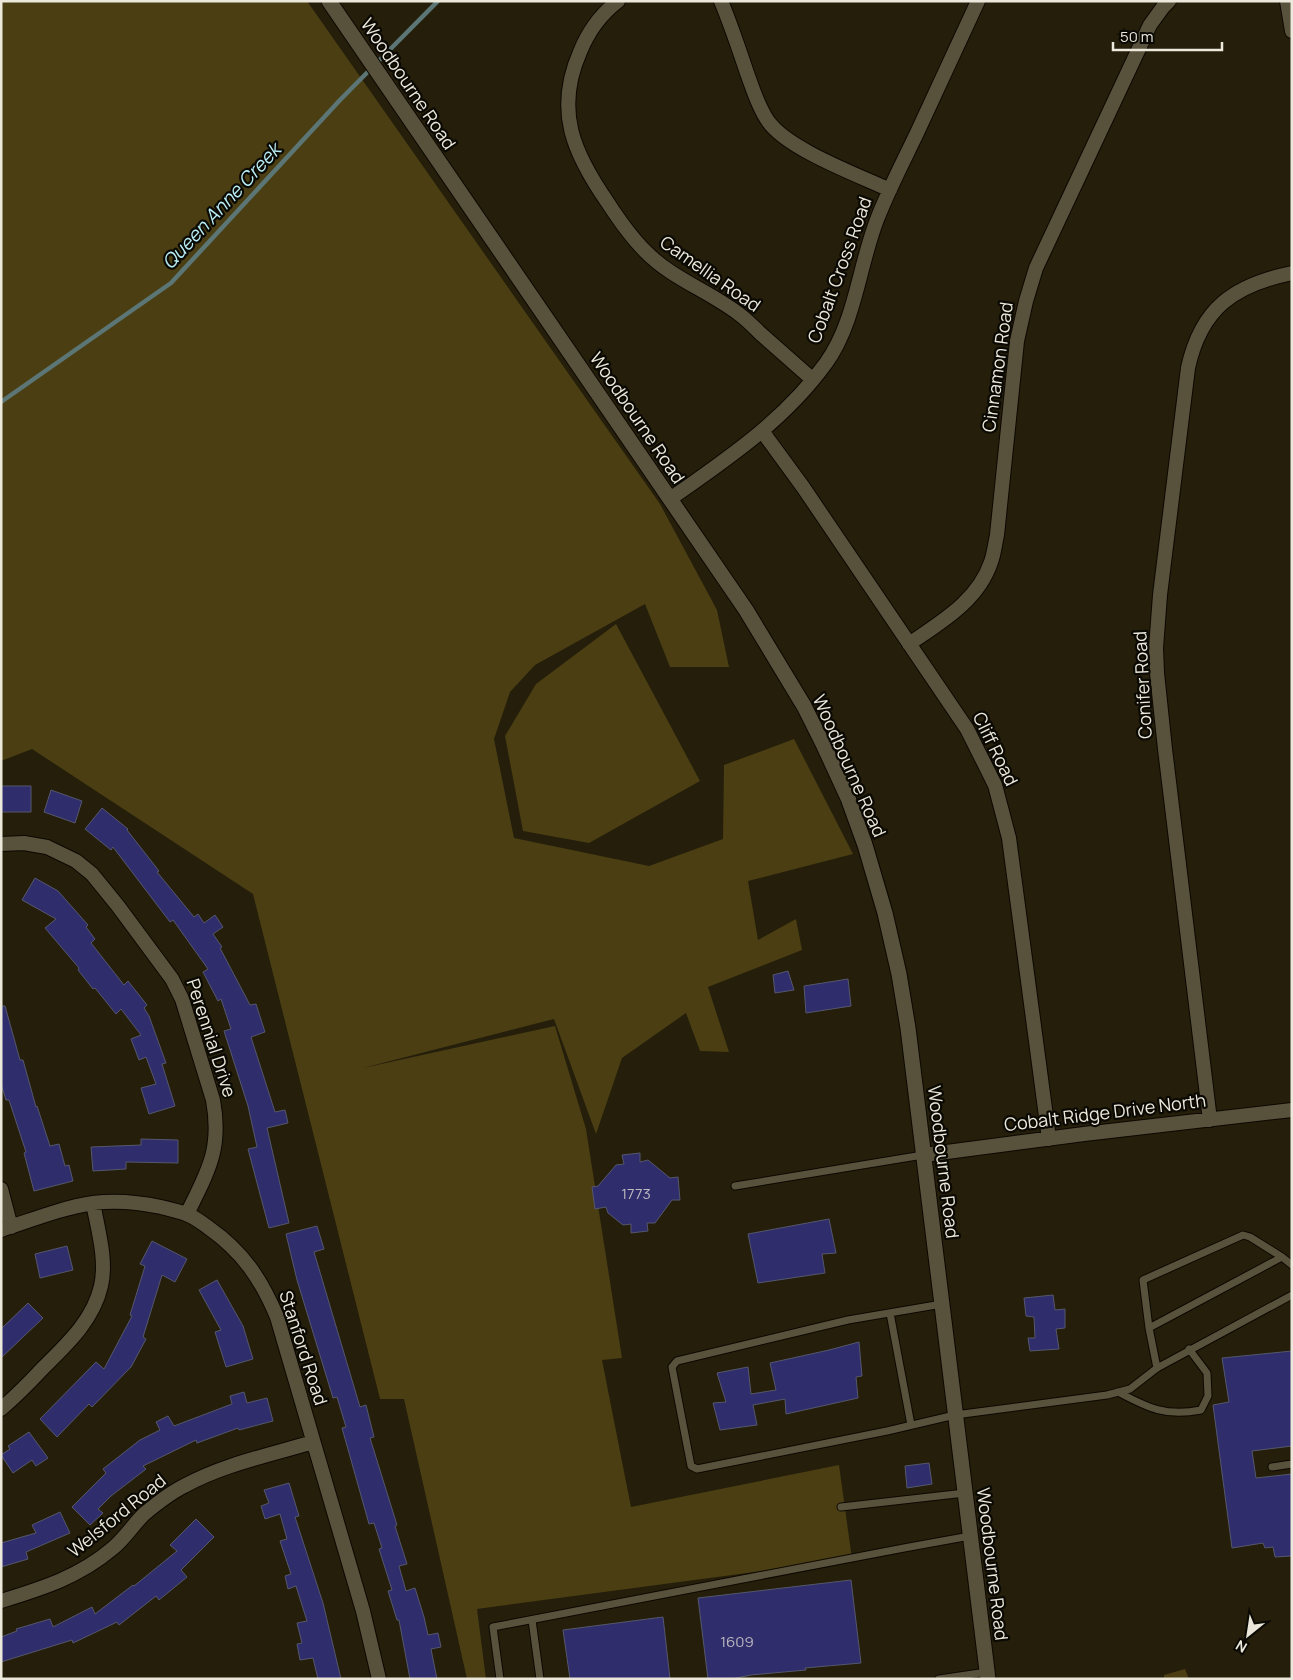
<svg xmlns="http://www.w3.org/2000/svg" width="1293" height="1680" font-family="Manrope,sans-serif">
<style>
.green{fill:#4a3e12}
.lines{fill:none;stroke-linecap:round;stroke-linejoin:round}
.stream{stroke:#5c7575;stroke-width:4.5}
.building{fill:#302d6d;stroke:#55576b}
.lane-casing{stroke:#0d0800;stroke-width:9}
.street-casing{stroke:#0d0800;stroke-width:16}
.secondary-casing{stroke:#0d0800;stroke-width:17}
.lane{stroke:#58523d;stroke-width:7}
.street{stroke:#58523d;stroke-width:14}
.secondary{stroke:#58523d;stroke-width:15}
.labels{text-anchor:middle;stroke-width:4.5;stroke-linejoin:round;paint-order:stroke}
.number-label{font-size:15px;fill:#bdbac0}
.street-label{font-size:18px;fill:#ece9dc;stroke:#0b0903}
.water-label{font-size:19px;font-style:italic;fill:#b9eef6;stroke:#0b0903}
</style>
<rect width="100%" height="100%" fill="#241e0b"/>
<path class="green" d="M1,1H307L660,504L717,610L729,667H670L645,604L535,665L510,692L494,739L514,838L649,866L723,839L724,765L794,739L853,854L748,881L758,940L796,919L802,950L708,987L729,1052L700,1051L686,1013L622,1058L596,1134L554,1019L363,1068L555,1026L586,1129L622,1358L602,1360L631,1507L839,1465L852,1559L477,1609L486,1679H467L404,1399H380L253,894L32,749L1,761Z
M616,624L700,781L589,843L523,831L505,736L536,684Z
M1185,1669L1189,1679H1164V1675Z"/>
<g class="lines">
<path class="stream" d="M1,402L171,283L340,100L438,1"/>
</g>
<path class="building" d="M1,786H31V812H1Z
M51,790L82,801L75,823L44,812Z
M102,808L128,829L127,830L159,871L157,872L194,917L198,914L204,923L215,915L223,927L213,934L222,947L220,948L250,1005L256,1004L265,1032L251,1037L275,1112L285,1110L288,1123L267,1128L289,1223L269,1228L248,1149L257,1147L248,1106L224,1031L231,1029L221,999L218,1001L203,972L208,969L173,920L170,922L113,847L111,850L85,829Z
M35,878L58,891L88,925L86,927L95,939L91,943L124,985L128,981L147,1005L144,1008L149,1016L166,1063L162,1064L175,1106L149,1114L141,1088L156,1084L146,1057L139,1060L131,1039L141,1035L121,1009L116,1014L95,988L93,989L78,970L79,968L45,928L56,919L22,900Z
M788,971L794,990L775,993L773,975Z
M848,979L851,1006L806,1013L804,986Z
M1,1006H5L20,1060H23L36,1107L37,1106L50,1146L59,1144L65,1166L69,1165L73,1181L34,1191L24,1153L26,1152L9,1100H6L1,1084Z
M141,1139L178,1140V1163L126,1162V1169L93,1171L91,1147L141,1145Z
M640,1153V1162L648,1160L670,1178L678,1177L680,1200H672L655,1223H647L648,1231L631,1233V1224L623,1225L608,1213L606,1207L595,1209L592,1187L598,1186L616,1165L624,1164L622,1155Z
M829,1219L836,1253L822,1254L825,1273L758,1283L748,1234Z
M317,1226L324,1249L314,1252L360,1407L366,1405L374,1437L370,1438L397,1525L395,1526L407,1564L399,1566L406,1591L415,1588L424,1617L428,1635L438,1633L441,1647L431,1649L437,1679H410L399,1620H397L388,1591L392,1590L379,1549L382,1548L374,1523L369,1524L342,1428L346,1427L337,1397L333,1398L297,1280L286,1234Z
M152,1241L187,1259L175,1282L162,1275L143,1337L146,1339L131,1367L92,1407L89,1404L57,1437L40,1419L96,1362L104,1369L132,1316L130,1315L145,1266L140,1264Z
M67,1246L73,1270L40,1278L35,1254Z
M217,1280L243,1326L253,1359L226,1367L215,1332L221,1330L199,1290Z
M1053,1295L1055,1310L1065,1309V1328L1056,1329L1059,1349L1030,1351L1028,1338H1035L1034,1317L1026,1316L1024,1298Z
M28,1303L43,1318L1,1358V1329Z
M859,1342L862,1376L856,1377L858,1398L786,1414L785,1399L753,1405L757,1425L720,1430L713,1403L726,1402L717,1373L748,1367L751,1394L776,1390L770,1363L829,1350Z
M1292,1351V1446L1252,1451L1256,1478L1292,1474V1556L1275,1557L1273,1547L1265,1548L1263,1543L1232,1548L1213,1405L1229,1402L1222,1358Z
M244,1392L247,1403L267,1398L273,1421L239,1430L238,1428L197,1443L196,1440L143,1466L146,1469L111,1496L98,1509L103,1513L90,1525L72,1507L106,1473L103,1469L140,1440L160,1430L156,1422L168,1416L174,1426L232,1404L230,1396Z
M29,1432L48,1458L36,1466L32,1460L13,1473L1,1455L10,1449L8,1446Z
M929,1463L932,1484L907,1488L905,1466Z
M289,1483L299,1516L295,1517L323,1603L341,1679H318L313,1658L300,1660L297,1644L302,1643L297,1623L307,1621L296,1586L288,1589L285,1576L291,1574L280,1541L287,1539L280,1514L265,1519L261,1506L269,1503L264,1490Z
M60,1512L70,1533L26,1552L28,1559L1,1567V1543L36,1533L32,1525Z
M196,1519L214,1537L181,1570L187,1577L159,1600L156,1596L119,1625L117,1622L73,1643L72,1640L1,1662V1637L17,1631L16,1629L50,1619L53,1627L92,1607L95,1614L133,1585L134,1586L177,1551L170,1545Z
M851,1580L861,1663L805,1668L806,1670L751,1675L731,1679H708L698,1598Z
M663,1617L670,1679H570L563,1630Z"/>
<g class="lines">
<g class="lane-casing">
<path id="lane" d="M735,1186L923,1155
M942,1304L848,1320L677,1361L672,1367L691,1466L697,1469L887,1431L955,1415L1107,1395L1130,1389L1157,1368L1292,1295
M890,1313L911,1425
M1149,1328L1143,1280L1243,1235L1250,1237L1282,1257
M1157,1368L1149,1328L1282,1257L1292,1265
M1118,1392C1148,1408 1166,1417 1201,1410L1208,1396L1207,1373L1189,1349
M1272,1467L1292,1464
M841,1507L965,1493
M532,1620L540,1679
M500,1679L493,1627L904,1548L970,1536
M939,1679L987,1672"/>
</g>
<g class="street-casing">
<path id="street" d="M618,1C601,14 588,32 580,52C554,111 574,154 608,203C619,220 630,236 645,251C671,278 709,291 739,314C747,320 754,327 761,334C778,349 795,364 812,379
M721,1C731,25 739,49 747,73C753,89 758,107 768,121C787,149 858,175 890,190
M1287,1L1292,31
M762,431L803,487L967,729L995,785L1009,838L1049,1139
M670,499C727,459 785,420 826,363C856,321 859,264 878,217C889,189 903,162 916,135C937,90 957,46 978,1
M909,644C941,622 978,601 991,562C994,554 995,544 997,535L1017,341L1026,301L1036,268L1150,25L1163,7L1169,1
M1,844L24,843L47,847L76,861L92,874L118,906L172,979L182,999L213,1100C222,1149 208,1171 187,1214
M1210,1120L1165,749L1157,673L1156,648L1160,595L1188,368C1201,308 1234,285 1292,273
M924,1155L1084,1134L1292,1110
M1,1189L11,1227
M1,1230C32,1220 61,1208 93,1203C116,1200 138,1202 161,1207C169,1209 178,1211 186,1214C195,1217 202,1223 209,1228C243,1252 261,1279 277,1317L363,1611L379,1679
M1,1409C16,1396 29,1383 42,1369C66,1345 93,1321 101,1286C107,1260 98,1230 93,1203
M1,1601C43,1588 79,1577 113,1548C125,1538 133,1525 144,1514C156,1504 170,1493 184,1486C224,1464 270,1455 313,1442"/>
</g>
<g class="secondary-casing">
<path id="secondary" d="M329,1L746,610L804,706L824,746L848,798L865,845L885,913L899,974L908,1028L988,1679"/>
</g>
<use href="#lane" class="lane"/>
<use href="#street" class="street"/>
<use href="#secondary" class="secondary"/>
</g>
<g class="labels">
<g class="number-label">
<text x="636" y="1199">1773</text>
<text x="737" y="1647">1609</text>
</g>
<g class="street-label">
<text transform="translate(408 84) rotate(56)" y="6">Woodbourne Road</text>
<text transform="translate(840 270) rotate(-70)" y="6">Cobalt Cross Road</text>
<text transform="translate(710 274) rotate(35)" y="6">Camellia Road</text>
<text transform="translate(998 367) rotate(-82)" y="6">Cinnamon Road</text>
<text transform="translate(637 418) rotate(56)" y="6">Woodbourne Road</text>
<text transform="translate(1143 685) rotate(-93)" y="6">Conifer Road</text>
<text transform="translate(995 749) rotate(64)" y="6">Cliff Road</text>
<text transform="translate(849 766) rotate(66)" y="6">Woodbourne Road</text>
<text transform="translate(211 1038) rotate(72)" y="6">Perennial Drive</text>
<text transform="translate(1105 1113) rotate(-7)" y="6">Cobalt Ridge Drive North</text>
<text transform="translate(943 1162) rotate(83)" y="6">Woodbourne Road</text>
<text transform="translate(303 1348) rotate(72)" y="6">Stanford Road</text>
<text transform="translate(117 1516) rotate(-39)" y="6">Welsford Road</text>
<text transform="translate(992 1564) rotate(83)" y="6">Woodbourne Road</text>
</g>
<g class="water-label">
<text transform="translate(221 206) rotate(-47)" y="7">Queen Anne Creek</text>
</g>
</g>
<rect width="1293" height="1680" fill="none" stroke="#ece9dc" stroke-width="5"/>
<g transform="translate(1248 1635) rotate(210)" stroke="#0b0903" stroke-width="4" paint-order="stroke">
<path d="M0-4L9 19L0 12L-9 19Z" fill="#ece9dc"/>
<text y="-8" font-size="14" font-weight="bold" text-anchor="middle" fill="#ece9dc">N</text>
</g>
<path d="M1113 42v8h109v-8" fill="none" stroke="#ece9dc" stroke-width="2.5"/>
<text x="1120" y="42" font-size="15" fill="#ece9dc" stroke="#0b0903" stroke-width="4" paint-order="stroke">50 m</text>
</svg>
